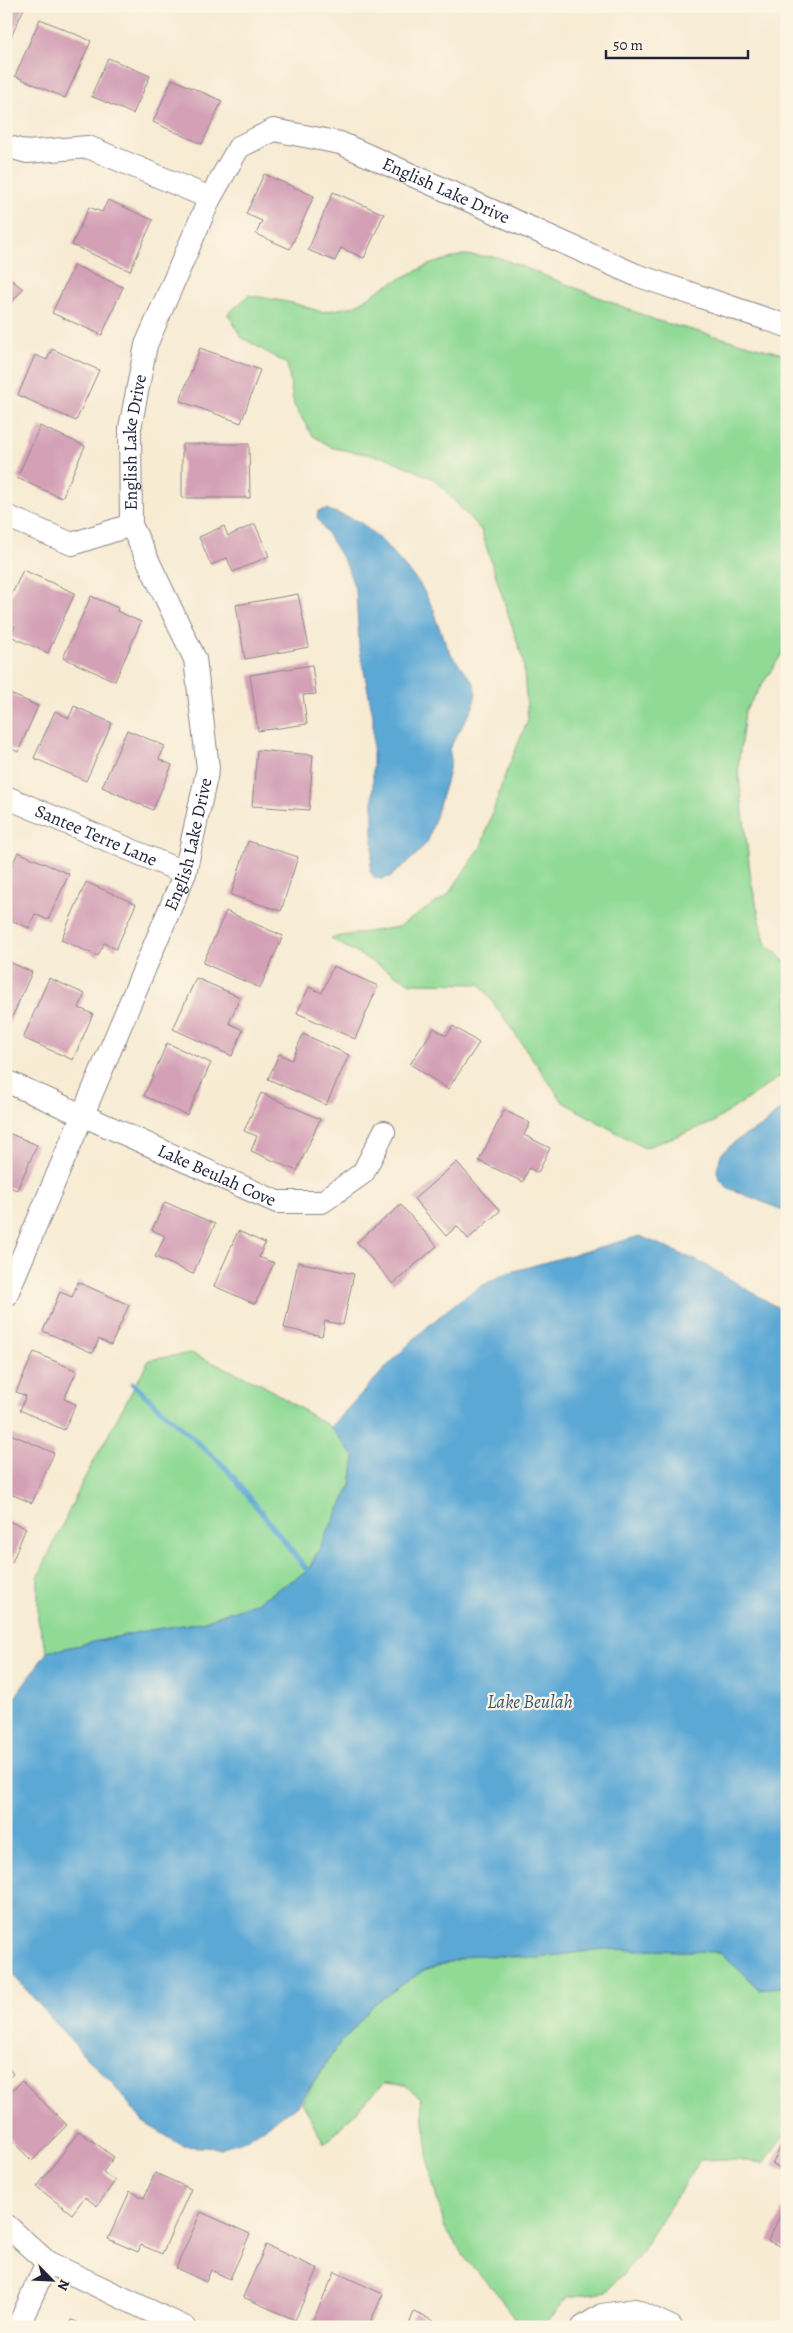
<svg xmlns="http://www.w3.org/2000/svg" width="793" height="2333" font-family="Alegreya,serif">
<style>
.green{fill:#91da96;stroke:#5a7e68}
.water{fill:#5ca8d5;stroke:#3f6588}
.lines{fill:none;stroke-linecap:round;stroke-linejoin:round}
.stream{stroke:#5ca8d5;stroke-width:5.5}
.building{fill:#d3a0b6}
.minor-casing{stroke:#8c8687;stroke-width:24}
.minor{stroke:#fff;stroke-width:22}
.labels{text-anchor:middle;stroke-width:4.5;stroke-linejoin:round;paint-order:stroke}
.street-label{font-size:18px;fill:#22223b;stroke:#fcf5e5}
.water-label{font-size:19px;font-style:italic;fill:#395879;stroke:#fcf5e5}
</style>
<rect width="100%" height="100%" fill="#fcf5e5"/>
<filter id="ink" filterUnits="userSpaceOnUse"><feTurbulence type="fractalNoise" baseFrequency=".02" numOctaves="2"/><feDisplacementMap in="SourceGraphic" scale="10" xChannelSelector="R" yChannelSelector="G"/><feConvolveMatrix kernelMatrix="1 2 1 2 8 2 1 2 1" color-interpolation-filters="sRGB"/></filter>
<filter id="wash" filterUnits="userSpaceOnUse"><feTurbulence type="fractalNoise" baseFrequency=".0096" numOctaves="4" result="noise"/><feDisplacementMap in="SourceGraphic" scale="20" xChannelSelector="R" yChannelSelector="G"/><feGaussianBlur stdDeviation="1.12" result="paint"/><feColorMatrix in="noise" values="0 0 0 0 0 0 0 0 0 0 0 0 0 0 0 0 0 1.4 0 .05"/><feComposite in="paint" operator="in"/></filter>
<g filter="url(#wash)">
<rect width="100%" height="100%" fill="#f7ebd3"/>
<path class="green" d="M462,255L498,257L658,321L787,355V646L745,711L738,768L751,881L765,942L787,964V1072L712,1123L644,1148L563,1102L480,984L410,983L330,938L398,927L448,895L481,847L505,775L528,720L523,660L481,530L434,479L387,458L333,448L312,435L294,405L287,364L241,337L228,314L249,295L293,303L322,312L355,306L384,287L428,265Z
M191,1353L261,1384L330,1427L355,1457L351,1485L308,1571L257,1602L202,1622L144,1631L47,1652L38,1620V1577L84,1479L149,1360Z
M603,1949L720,1952L760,1990L787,1986V2131L764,2163L723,2159L700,2160L637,2258L607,2291L568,2297L543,2327H520L496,2292L467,2261L445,2228L431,2176L421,2098L405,2085L384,2083L324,2144L302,2102L335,2050L374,2004L424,1970L473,1955L538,1958Z"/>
<path class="water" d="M326,509L360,522L382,541L420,584L434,610L436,620L450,653L474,683L476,693L473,707L449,749L451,759L447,779L428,841L415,856L390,877L381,879L374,877L370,871L373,848V716L359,645L356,592L347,566L317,517L318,511Z
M787,1102V1212L728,1188L719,1179L717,1170L721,1154L737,1140L764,1125Z
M640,1236L704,1264L787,1313V1986L760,1990L720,1952L603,1949L538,1958L473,1955L424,1970L374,2004L335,2050L298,2105L245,2140L220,2148L183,2146L143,2122L115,2086L82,2053L6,1967V1710L47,1652L144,1631L202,1622L257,1602L308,1571L351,1486L355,1457L330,1427C384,1372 435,1305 507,1273Z"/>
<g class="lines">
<path class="stream" d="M133,1384L226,1468L308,1571L313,1573"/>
</g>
<g id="blocks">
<path class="building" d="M6,6H25L6,48Z
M40,19L91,41L65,98L15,76Z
M108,58L150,76L133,114L91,96Z
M172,79L222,101L202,144L153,122Z
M264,174L314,196L290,249L256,234L262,221L246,214Z
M333,192L384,214L364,258L341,248L335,261L308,250Z
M108,200L153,220L130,271L72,245L89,207L102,212Z
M74,265L123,287L102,335L52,313Z
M6,276L23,289L6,309Z
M200,348L260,370L241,423L180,401Z
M52,349L99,370L76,421L18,395L35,355L47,360Z
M40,426L85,446L62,498L17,478Z
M182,444H249L250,498H182Z
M255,524L269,556L233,572L227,558L211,565L199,537L224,526L228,536Z
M23,570L75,593L48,653L10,636L15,626L6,622V607Z
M298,594L309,647L245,659L236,605Z
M91,596L118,608L117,611L141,622L115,681L63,658Z
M312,665L316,694L303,695L307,724L258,731L250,675Z
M6,692L38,706L18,752L6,746Z
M74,706L112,723L86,781L34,758L55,711L69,718Z
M127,730L165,746L159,759L172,765L153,810L102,787Z
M257,750L313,755L309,810L252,806Z
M248,841L298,857L281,911L231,895Z
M18,852L69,874L48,920L35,914L29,928L6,918V879Z
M86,882L136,904L116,949L104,943L98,956L61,940Z
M226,911L283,936L260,988L203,963Z
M7,961L32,972L6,1031V963Z
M333,966L378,986L355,1039L297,1013L309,987L322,993Z
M49,978L85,994L79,1008L93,1014L73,1060L23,1038Z
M196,978L240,997L229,1023L243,1030L232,1056L173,1029Z
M453,1026L479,1043L448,1089L410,1064L434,1028L446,1036Z
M303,1034L349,1055L326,1105L268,1079L279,1054L292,1060Z
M167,1043L211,1063L187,1115L144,1096Z
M261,1093L320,1119L297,1171L251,1151L257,1136L244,1131Z
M504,1110L530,1123L524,1135L550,1148L538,1173L529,1168L523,1182L479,1161Z
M6,1132L37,1145L17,1190L6,1186Z
M457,1162L500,1211L468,1239L457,1226L446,1236L414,1199Z
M165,1202L215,1224L193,1274L155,1257L165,1236L152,1230Z
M401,1205L437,1246L393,1284L357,1242Z
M238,1231L265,1243L259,1257L274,1263L255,1304L214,1286Z
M298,1262L354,1274L343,1325L325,1321L322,1336L284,1328Z
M78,1282L129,1305L111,1345L99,1339L93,1353L43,1331L60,1292L72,1297Z
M34,1352L77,1371L64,1399L76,1404L64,1430L20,1410L26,1396L16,1392Z
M6,1432L54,1453L32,1503L6,1492Z
M6,1520L26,1528L12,1562L6,1560Z
M6,2065L13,2074L6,2080Z
M22,2081L67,2125L32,2161L9,2138L6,2141V2097Z
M79,2131L114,2157L103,2172L115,2181L97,2206L85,2197L72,2214L37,2187Z
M785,2137L787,2138V2171L772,2165Z
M155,2173L191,2189L162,2254L141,2245L138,2252L108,2239L130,2191L144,2198Z
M787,2200V2249L768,2241Z
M201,2212L250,2234L230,2279L211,2270L206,2282L176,2268Z
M266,2245L318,2269L295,2320L243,2297Z
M335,2272L383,2294L368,2327H310Z
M414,2312L447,2327H408Z
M72,2320L87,2327H69Z"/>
</g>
</g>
<g filter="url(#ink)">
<use href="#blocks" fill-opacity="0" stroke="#8c8687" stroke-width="1"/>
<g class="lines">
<g class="minor-casing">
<g id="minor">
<path d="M6,146L27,152L88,147L210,198"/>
<path d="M6,516L72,544L131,525"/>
<path id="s1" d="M6,797L185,873"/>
<path id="s2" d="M6,1081L277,1202H322L363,1173L384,1132"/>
<path id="s3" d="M6,1296L185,873L208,768L195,659L131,525L130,428L146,345L210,198L239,147L274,130L340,143L636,275L787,326"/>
<path d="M6,2225L47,2262L184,2327"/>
<path d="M18,2327L47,2262"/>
<path d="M583,2327L602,2315L635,2310L671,2327"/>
</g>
</g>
<use href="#minor" class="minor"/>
</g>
</g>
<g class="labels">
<g class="street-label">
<text dy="6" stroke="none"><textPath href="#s3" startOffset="1448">English Lake Drive</textPath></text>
<text dy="6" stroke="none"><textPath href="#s3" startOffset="908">English Lake Drive</textPath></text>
<text dy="6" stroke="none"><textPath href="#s1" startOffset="98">Santee Terre Lane</textPath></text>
<text dy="6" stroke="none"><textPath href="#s3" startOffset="488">English Lake Drive</textPath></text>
<text dy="6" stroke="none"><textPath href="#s2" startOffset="231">Lake Beulah Cove</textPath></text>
</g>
<g class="water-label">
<text x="530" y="1708">Lake Beulah</text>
</g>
</g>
<rect width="793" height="2333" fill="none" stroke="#fcf5e5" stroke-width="25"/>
<g transform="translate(52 2280) rotate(114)" stroke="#fcf5e5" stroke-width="4" paint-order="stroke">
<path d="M0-4L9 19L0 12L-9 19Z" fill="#22223b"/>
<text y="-8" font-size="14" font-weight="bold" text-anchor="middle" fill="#22223b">N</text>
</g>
<path d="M606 50v8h142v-8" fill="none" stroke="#22223b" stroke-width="2.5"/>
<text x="613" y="50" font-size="15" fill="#22223b" stroke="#fcf5e5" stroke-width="4" paint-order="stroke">50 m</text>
</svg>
